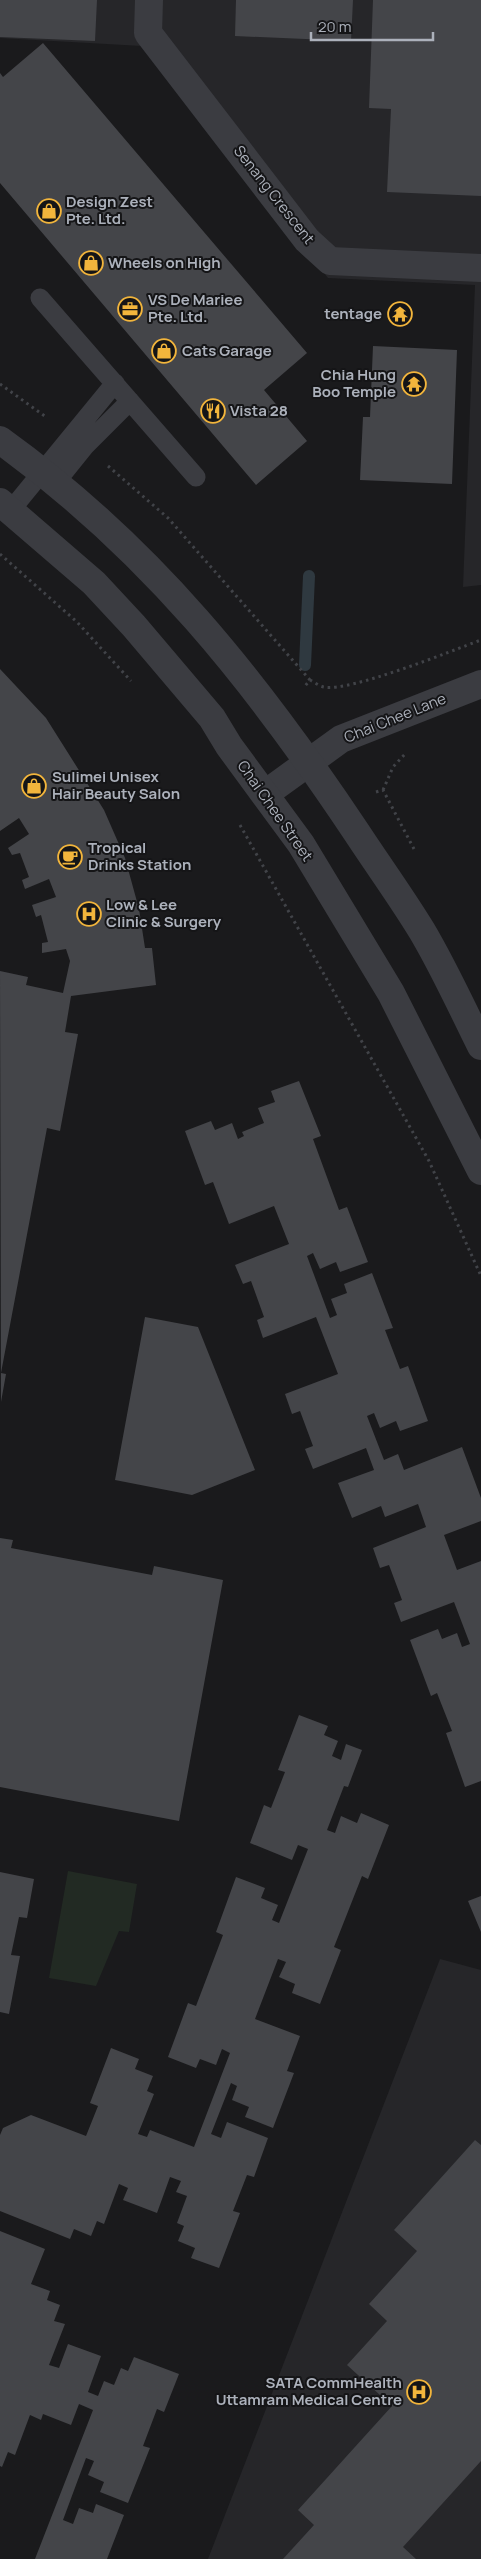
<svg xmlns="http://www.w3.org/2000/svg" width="481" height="2559" font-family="Manrope,sans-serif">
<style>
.built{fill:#262629}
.green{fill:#222a23}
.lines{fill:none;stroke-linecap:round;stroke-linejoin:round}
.stream{stroke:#2f3940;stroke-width:12}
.building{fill:#444549}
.path{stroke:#414348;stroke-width:3;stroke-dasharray:2.5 4;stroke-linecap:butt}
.service{stroke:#3b3c41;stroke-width:19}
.minor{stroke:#3b3c41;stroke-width:28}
.tertiary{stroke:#3b3c41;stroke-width:28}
.labels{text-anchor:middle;stroke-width:4;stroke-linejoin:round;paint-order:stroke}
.street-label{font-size:15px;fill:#acb1bb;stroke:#151517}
.poi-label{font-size:15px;font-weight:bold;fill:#acb1bb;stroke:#151517;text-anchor:start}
</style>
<rect width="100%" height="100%" fill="#1a1a1c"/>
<path class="built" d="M0,0H481V585L463,587L475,285L328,278L142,46L0,38Z
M440,1959L481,1970V2559H208Z"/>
<path class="green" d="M68,1871L137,1884L129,1932L119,1931L96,1986L49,1978Z"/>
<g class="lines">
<path class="stream" d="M305,665L309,576"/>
</g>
<path class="building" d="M0,0H97L95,41L0,37Z
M236,0H353L351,41L235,36Z
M373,0H481V196L387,192L391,109L369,108Z
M43,43L307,353L264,390L307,441L256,485L0,183V73L3,77Z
M373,346L457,350L452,484L360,480L363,417H370Z
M0,669L46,718L104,810L125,858L139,909L145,948H152L156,985L71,996L65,1032L78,1034L60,1131L47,1128L1,1373L6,1374L1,1402L0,971L28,977L26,985L63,993L70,961L66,949L42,953V943L48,942L41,915L36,917L32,905L56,897L49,879L25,889L22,880L29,877L20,853L12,855L8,848L29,834L19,818L0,831Z
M299,1081L321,1136L313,1139L339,1210L347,1207L368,1262L340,1272L336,1262L320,1269L313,1253L307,1256L330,1318L337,1315L331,1299L347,1293L344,1284L372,1273L393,1328L385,1330L400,1369L408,1366L428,1421L400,1431L396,1421L380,1428L374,1413L367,1416L384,1460L398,1454L404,1470L462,1447L481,1498V1521L444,1535L457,1570L481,1561V1781L465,1787L446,1733L452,1731L437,1693L431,1696L410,1640L438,1629L442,1639L457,1633L462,1647L470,1644L454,1602L401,1622L394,1603L402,1600L389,1565L380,1568L373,1548L426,1527L418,1504L385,1517L381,1506L352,1518L338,1483L374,1470L366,1448L313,1469L305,1449L313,1446L300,1411L292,1414L285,1394L338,1374L316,1317L263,1338L257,1320L264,1317L251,1281L243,1284L235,1265L289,1244L274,1206L229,1224L213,1182L205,1185L185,1131L211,1121L215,1130L232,1123L238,1139L244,1136L242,1132L264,1123L258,1108L275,1102L271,1091Z
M145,1317L198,1327L255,1470L192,1495L115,1480Z
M0,1538L13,1540L11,1548L152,1575L154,1566L223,1580L179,1821L0,1787Z
M299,1715L328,1726L324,1735L338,1741L332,1756L341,1760L346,1744L362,1750L348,1787L344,1786L327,1830L335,1833L341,1816L357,1823L361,1813L389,1825L368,1879L362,1876L334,1947L341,1950L320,2004L292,1993L295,1984L279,1977L286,1962L278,1959L255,2019L300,2036L287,2071L294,2073L273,2128L245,2117L249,2107L232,2100L237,2086L231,2083L211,2134L221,2138L227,2122L268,2138L254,2177L247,2175L233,2211L240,2213L219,2268L191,2258L195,2248L178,2241L184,2226L177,2223L187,2196L176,2192L181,2181L170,2177L157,2213L123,2200L128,2188L119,2184L104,2224L97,2221L91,2236L74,2229L70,2239L0,2211V2135L3,2128L31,2115L86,2136L98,2106L90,2103L111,2048L139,2059L135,2069L153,2076L147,2091L154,2094L138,2134L147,2137L150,2130L194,2147L230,2053L222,2049L216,2065L200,2059L196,2068L168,2057L188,2003L196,2006L223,1935L216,1932L236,1877L265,1888L261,1898L278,1905L272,1920L279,1923L308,1849L298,1845L292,1860L250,1843L264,1805L271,1808L285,1772L278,1770Z
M0,1872L34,1879L27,1918L19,1917L11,1955L20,1956L9,2014L0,2012Z
M481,1896V1932L468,1901Z
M475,2140L481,2145V2461L403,2547L416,2559H283L314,2525L298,2510L392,2406L347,2365L387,2321L369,2304L417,2251L394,2230Z
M0,2231L45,2249L31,2284L50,2291L47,2300L60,2305L54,2321L65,2324L49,2365L59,2368L68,2344L101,2356L88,2392L98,2396L104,2381L114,2385L121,2368L128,2371L134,2357L179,2374L164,2412L157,2409L143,2446L150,2448L128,2503L100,2492L104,2482L88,2475L94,2461L86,2458L63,2520L73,2524L79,2508L93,2513L96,2504L124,2515L107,2559H35L93,2410L79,2404L71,2425L43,2414L41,2420L30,2415L15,2455L8,2452L2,2467L0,2466Z"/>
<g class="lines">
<path class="path" d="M0,384L46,417
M108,466L168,518L310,680L305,686
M0,554L77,622L131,681
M310,680C314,682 319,686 324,687C350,692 451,651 481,640
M383,790L393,767L405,754
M376,792L383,790L414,849
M240,825L429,1161L481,1276"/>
<path class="service" d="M40,298L196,477
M56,482L85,446L130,401
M11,510L115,383"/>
<path class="minor" d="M149,0L148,33L307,240L330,261L481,268
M265,794L341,739L481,684"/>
<path class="tertiary" d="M0,440C150,548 255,680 357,833C378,865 402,898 422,931C444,968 462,1008 481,1046
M0,502L94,583L134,626L212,718L229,746L301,844L391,993L481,1171"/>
</g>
<defs>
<g id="shop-ring" transform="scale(1.25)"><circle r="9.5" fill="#151517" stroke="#f2b53c" stroke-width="1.5"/><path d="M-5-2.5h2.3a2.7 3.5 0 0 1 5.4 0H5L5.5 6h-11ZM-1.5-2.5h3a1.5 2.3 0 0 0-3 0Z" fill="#f2b53c"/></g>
<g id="office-ring" transform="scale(1.25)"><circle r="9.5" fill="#151517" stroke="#f2b53c" stroke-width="1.5"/><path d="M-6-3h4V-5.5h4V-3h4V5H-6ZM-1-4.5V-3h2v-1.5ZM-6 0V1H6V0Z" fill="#f2b53c"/></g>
<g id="temple-ring" transform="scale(1.25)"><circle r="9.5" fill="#151517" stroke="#f2b53c" stroke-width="1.5"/><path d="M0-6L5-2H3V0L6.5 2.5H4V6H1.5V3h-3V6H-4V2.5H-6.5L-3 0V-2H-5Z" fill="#f2b53c"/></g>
<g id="restaurant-ring" transform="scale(1.25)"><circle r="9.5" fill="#151517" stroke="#f2b53c" stroke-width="1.5"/><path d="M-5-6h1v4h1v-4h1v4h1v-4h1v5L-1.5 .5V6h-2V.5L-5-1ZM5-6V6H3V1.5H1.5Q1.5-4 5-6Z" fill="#f2b53c"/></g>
<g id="cafe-ring" transform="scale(1.25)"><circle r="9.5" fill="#151517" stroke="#f2b53c" stroke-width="1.5"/><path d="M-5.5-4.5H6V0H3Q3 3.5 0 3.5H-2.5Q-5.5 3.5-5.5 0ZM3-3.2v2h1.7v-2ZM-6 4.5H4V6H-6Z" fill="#f2b53c"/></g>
<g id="hospital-ring" transform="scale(1.25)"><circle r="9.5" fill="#151517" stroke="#f2b53c" stroke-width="1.5"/><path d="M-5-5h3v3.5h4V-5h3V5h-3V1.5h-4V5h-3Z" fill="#f2b53c"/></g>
</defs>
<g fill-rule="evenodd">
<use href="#shop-ring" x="49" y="211"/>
<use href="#shop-ring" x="91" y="263"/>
<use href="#office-ring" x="130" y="309"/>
<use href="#temple-ring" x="400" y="314"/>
<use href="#shop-ring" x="164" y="351"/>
<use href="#temple-ring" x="414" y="384"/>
<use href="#restaurant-ring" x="213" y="411"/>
<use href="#shop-ring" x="34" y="786"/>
<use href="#cafe-ring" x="70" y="857"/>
<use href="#hospital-ring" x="89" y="914"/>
<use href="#hospital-ring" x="419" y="2392"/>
</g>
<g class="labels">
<g class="street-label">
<text transform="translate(274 195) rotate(52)" y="5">Senang Crescent</text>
<text transform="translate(395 718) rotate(-22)" y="5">Chai Chee Lane</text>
<text transform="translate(275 811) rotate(55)" y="5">Chai Chee Street</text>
</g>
<g class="poi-label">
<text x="66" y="207">Design Zest<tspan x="66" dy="17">Pte. Ltd.</tspan></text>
<text x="108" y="268">Wheels on High</text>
<text x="148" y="305">VS De Mariee<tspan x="148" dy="17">Pte. Ltd.</tspan></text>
<text x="382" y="319" text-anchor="end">tentage</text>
<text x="182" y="356">Cats Garage</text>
<text x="396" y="380" text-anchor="end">Chia Hung<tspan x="396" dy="17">Boo Temple</tspan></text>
<text x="230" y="416">Vista 28</text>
<text x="52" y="782">Sulimei Unisex<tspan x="52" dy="17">Hair Beauty Salon</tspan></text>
<text x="88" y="853">Tropical<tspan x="88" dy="17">Drinks Station</tspan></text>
<text x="106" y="910">Low &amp; Lee<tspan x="106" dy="17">Clinic &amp; Surgery</tspan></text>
<text x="402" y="2388" text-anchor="end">SATA CommHealth<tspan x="402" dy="17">Uttamram Medical Centre</tspan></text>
</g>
</g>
<path d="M311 32v8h122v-8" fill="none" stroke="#acb1bb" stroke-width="2.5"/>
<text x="318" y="32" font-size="15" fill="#acb1bb" stroke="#151517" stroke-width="4" paint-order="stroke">20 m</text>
</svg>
